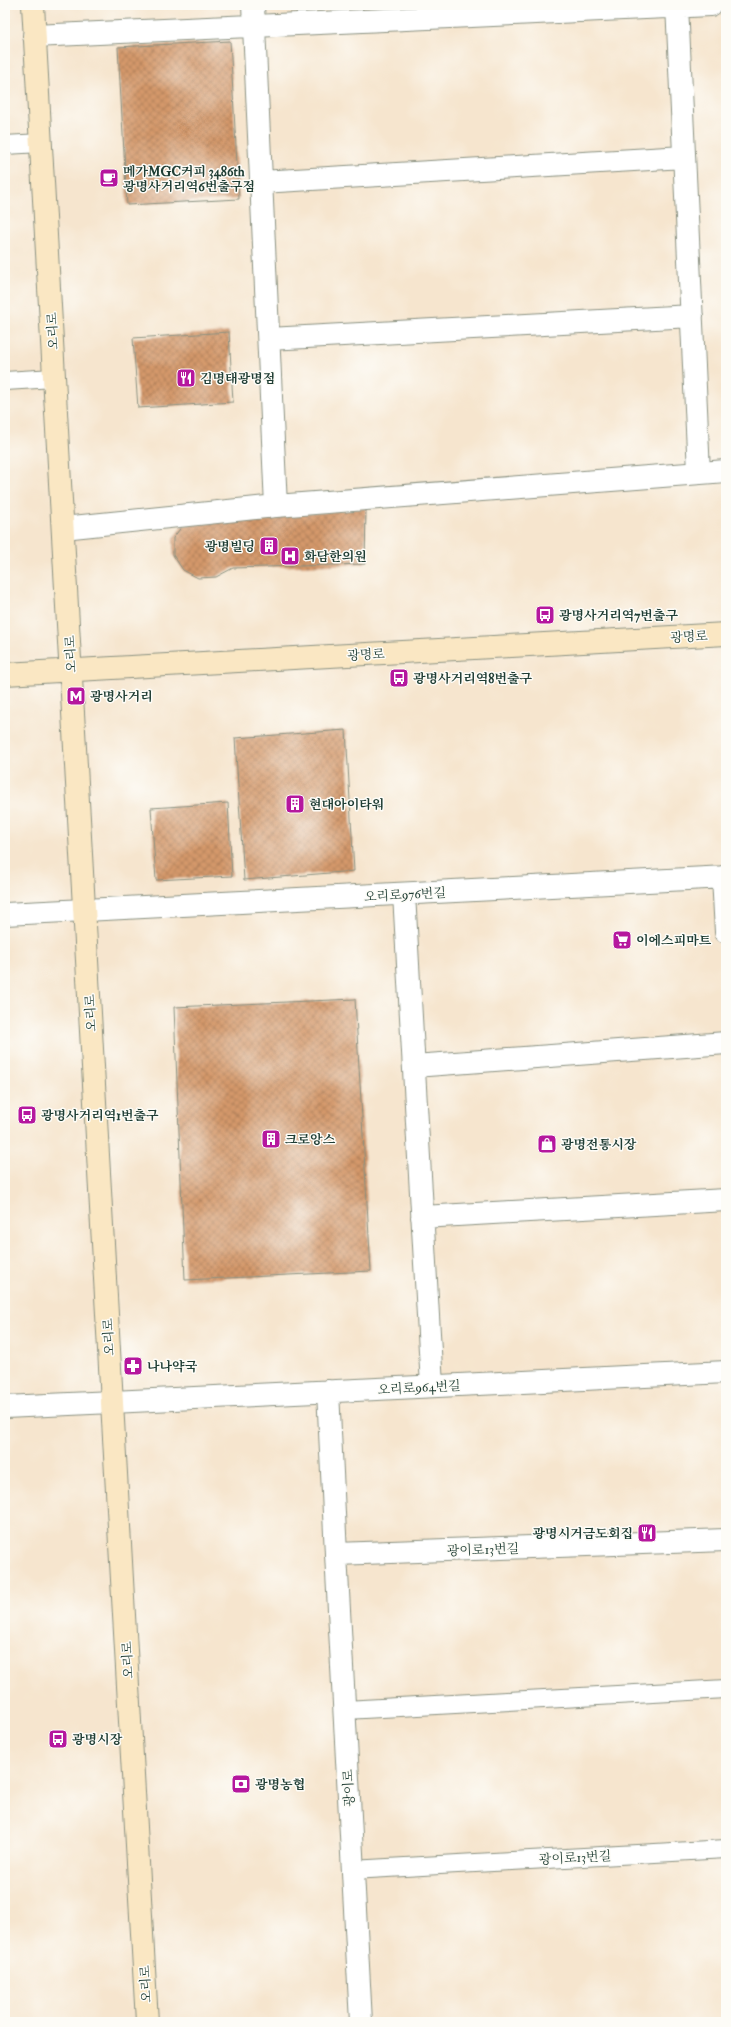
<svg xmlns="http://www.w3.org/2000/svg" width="731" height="2027" font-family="'IM FELL Double Pica','Noto Serif KR',serif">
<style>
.building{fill:url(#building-cross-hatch)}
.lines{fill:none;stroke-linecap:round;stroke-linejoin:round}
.service-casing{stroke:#8a9181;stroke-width:20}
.pedestrian-casing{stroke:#8a9181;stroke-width:24}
.minor-casing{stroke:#8a9181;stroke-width:24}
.secondary-casing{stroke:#8a9181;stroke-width:24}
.service{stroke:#fff;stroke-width:18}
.pedestrian{stroke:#fff;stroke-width:22}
.minor{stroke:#fff;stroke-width:22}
.secondary{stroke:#fae7c3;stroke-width:22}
.labels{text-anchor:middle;stroke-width:3;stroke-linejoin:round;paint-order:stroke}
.poi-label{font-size:13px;font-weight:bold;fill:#1f3d34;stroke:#fdfcf7;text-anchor:start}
.street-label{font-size:13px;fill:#1f3d34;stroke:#fdfcf7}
</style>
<defs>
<pattern id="building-cross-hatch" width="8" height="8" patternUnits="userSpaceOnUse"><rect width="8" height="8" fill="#d4986a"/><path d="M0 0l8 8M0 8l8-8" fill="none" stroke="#ab7d58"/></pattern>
</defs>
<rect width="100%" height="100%" fill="#fdfcf7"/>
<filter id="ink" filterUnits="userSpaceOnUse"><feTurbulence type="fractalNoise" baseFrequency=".025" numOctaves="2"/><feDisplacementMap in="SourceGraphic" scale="8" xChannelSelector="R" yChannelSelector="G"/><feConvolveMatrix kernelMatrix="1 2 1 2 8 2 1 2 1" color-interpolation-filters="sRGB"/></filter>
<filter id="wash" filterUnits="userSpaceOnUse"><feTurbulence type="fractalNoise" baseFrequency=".012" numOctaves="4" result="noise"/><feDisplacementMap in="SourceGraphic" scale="16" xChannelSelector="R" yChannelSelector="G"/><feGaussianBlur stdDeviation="0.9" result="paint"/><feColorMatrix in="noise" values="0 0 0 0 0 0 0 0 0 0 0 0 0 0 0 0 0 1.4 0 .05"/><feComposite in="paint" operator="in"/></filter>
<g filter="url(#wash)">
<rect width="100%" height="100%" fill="#f6e5ce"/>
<g id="blocks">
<path class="building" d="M230,41L239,199L127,205L118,47Z
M229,332L233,402L138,408L133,338Z
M366,508L365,564L233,568L216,577L198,578L183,570L173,555V538L183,525Z
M346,730L354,871L244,880L235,738Z
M228,803L232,876L156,880L151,808Z
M355,999L371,1271L185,1280L174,1007Z"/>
</g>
</g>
<g filter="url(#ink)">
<use href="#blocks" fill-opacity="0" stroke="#8a9181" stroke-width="1"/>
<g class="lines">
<g class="service-casing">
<path id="service" d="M5,145L41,143
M5,381L54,378
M345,1710L726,1689
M352,1870L726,1849"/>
</g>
<g class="pedestrian-casing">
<path id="pedestrian" d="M723,877L726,932
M404,894L432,1386
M85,910L726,877
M414,1066L726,1043
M422,1217L726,1200
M328,1391L336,1554
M112,1402L726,1372"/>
</g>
<g class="minor-casing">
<path id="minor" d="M253,5L276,506
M677,5L699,472
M34,36L711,5
M261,182L684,157
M269,339L692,316
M63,528L276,506L726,471
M5,914L85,910
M5,1407L112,1402
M361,2022L336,1554L726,1540"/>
</g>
<g class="secondary-casing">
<path id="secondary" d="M33,5L147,2022
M5,674L726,634"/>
</g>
<use href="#service" class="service"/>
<use href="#pedestrian" class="pedestrian"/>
<use href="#minor" class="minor"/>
<use href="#secondary" class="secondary"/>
</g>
</g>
<defs>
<g id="cafe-square" transform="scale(1)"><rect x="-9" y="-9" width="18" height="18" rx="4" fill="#b5179e" stroke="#fdfcf7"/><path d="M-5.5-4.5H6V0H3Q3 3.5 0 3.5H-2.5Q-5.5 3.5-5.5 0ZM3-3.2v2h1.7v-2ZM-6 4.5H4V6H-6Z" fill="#fff"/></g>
<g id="restaurant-square" transform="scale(1)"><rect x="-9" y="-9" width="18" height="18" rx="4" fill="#b5179e" stroke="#fdfcf7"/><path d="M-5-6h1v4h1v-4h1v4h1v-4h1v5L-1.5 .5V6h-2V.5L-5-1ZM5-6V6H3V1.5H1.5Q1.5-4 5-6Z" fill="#fff"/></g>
<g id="building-square" transform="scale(1)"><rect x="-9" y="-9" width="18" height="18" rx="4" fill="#b5179e" stroke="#fdfcf7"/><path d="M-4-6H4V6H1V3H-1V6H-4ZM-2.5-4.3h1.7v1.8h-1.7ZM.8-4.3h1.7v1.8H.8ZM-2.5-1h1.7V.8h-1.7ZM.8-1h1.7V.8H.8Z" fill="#fff"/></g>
<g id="hospital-square" transform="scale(1)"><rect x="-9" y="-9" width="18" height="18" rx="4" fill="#b5179e" stroke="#fdfcf7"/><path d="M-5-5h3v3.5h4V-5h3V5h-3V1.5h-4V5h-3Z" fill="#fff"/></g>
<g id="bus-square" transform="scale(1)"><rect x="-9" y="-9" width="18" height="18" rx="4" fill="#b5179e" stroke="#fdfcf7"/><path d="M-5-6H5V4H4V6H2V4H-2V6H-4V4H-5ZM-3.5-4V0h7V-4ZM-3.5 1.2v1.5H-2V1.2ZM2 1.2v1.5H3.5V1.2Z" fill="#fff"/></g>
<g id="metro-square" transform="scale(1)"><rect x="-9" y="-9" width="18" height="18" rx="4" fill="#b5179e" stroke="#fdfcf7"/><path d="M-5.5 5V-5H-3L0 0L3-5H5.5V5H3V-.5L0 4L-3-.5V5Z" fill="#fff"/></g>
<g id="supermarket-square" transform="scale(1)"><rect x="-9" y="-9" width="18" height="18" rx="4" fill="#b5179e" stroke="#fdfcf7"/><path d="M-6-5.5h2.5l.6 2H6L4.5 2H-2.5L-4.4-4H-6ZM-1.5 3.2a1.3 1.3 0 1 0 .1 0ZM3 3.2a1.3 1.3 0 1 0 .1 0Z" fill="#fff"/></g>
<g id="shop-square" transform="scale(1)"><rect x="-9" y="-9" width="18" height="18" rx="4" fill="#b5179e" stroke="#fdfcf7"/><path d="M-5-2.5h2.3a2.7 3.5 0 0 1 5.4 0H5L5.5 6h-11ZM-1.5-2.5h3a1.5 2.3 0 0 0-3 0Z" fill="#fff"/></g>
<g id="pharmacy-square" transform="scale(1)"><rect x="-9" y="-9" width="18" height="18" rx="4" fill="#b5179e" stroke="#fdfcf7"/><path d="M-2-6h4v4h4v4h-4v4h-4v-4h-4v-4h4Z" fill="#fff"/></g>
<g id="bank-square" transform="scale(1)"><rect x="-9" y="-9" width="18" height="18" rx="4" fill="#b5179e" stroke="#fdfcf7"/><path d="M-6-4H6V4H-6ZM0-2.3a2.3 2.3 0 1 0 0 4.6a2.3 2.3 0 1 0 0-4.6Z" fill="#fff"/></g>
</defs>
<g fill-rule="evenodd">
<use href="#cafe-square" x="109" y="178"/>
<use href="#restaurant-square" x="186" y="378"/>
<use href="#building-square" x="269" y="546"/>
<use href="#hospital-square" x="290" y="556"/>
<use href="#bus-square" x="545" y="615"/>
<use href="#bus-square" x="399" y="678"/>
<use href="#metro-square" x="76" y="696"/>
<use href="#building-square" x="295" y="804"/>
<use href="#supermarket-square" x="622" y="940"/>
<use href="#bus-square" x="27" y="1115"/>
<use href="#building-square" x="271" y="1139"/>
<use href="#shop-square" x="547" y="1144"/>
<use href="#pharmacy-square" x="133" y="1366"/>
<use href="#restaurant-square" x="647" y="1533"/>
<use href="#bus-square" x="58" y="1739"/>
<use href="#bank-square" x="241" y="1784"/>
</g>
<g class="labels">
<g class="poi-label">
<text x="123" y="176">메가MGC커피 3486th<tspan x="123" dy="15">광명사거리역6번출구점</tspan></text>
<text x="200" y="383">김명태광명점</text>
<text x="255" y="551" text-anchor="end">광명빌딩</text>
<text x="304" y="561">화담한의원</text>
<text x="559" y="620">광명사거리역7번출구</text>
<text x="413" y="683">광명사거리역8번출구</text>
<text x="90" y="701">광명사거리</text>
<text x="309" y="809">현대아이타워</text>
<text x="636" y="945">이에스피마트</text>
<text x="41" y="1120">광명사거리역1번출구</text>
<text x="285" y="1144">크로앙스</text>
<text x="561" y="1149">광명전통시장</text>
<text x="147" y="1371">나나약국</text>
<text x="633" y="1538" text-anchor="end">광명시거금도회집</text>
<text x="72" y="1744">광명시장</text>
<text x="255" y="1789">광명농협</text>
</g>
<g class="street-label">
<text transform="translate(52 331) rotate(-93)" y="5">오리로</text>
<text transform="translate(689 636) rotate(-3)" y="5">광명로</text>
<text transform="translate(70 654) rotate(-93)" y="5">오리로</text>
<text transform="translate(366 654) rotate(-3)" y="5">광명로</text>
<text transform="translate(405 894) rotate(-3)" y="5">오리로976번길</text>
<text transform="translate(90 1013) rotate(-93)" y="5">오리로</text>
<text transform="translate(108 1337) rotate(-93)" y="5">오리로</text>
<text transform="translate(419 1387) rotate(-3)" y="5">오리로964번길</text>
<text transform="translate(483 1549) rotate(-2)" y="5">광이로13번길</text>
<text transform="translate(127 1660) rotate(-93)" y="5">오리로</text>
<text transform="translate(348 1788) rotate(-93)" y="5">광이로</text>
<text transform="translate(575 1857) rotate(-3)" y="5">광이로13번길</text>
<text transform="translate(145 1984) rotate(-93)" y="5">오리로</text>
</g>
</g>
<rect width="731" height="2027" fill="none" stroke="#fdfcf7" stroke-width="20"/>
</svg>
